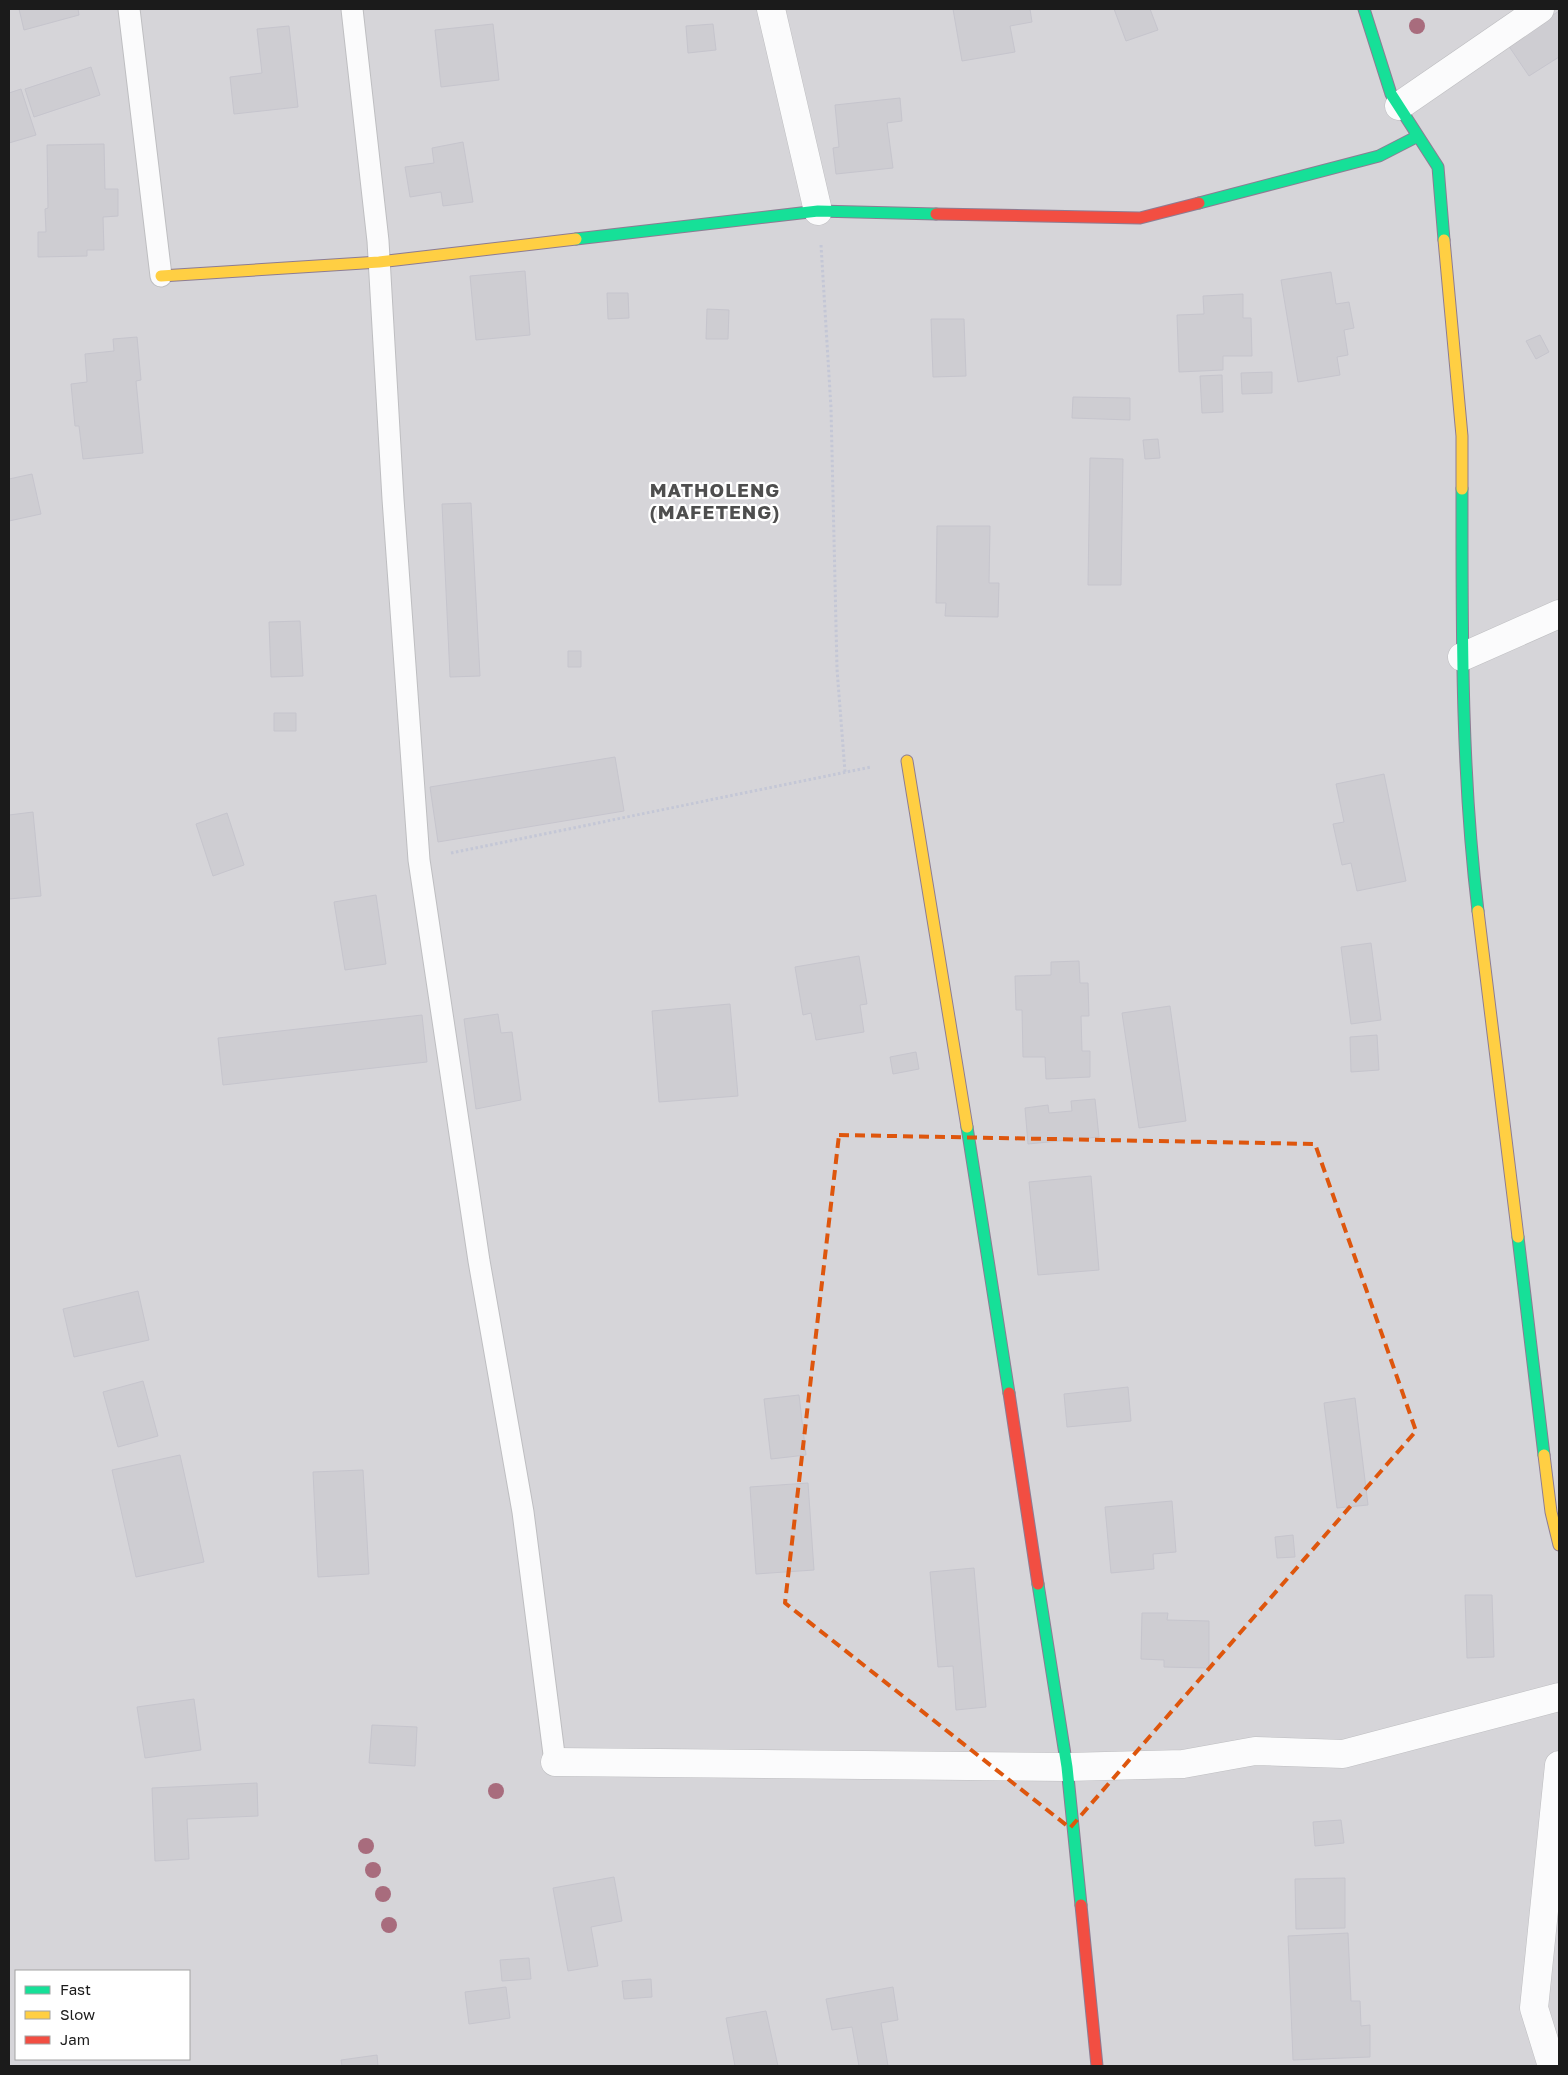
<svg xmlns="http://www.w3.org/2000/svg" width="1568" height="2075" font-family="'Golos Text',sans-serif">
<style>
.residential{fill:#d6d5d9;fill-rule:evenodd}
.building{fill:#cecdd2;stroke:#c6c5cd}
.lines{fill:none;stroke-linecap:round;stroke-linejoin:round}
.lane-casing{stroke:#bebec1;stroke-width:23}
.street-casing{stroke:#bebec1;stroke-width:29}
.fast-casing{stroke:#8d7c93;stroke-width:13}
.slow-casing{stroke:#8d7c93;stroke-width:13}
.jam-casing{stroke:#8d7c93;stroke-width:13}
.path{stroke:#c4c7d6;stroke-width:3;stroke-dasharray:2.5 2.5;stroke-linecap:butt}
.lane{stroke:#fbfbfc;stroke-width:21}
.street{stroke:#fbfbfc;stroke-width:28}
.fast{stroke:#16e098;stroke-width:11}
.slow{stroke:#ffcf43;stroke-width:11}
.jam{stroke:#f24e42;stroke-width:11}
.tree{fill:#a86c7d}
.marked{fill:none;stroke:#de560d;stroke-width:4;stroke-dasharray:10 6;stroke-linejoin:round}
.labels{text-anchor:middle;stroke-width:4.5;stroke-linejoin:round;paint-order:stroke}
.district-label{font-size:19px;font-weight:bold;letter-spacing:1px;fill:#4e4e4e;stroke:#fff}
</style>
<rect width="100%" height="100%" fill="#e5e3ea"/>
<path class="residential" d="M9,9H1559V2066H9ZM16,1971H189V2059H16Z"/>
<path class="building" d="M19,9H78L79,15L24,30Z
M953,9H1030L1032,22L1010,26L1015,52L962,61Z
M1114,9H1150L1158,30L1126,41Z
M1559,11V57L1529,76L1508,45Z
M493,24L499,80L441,87L435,30Z
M713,24L716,50L688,53L686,26Z
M289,26L298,107L234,114L230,77L262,73L257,29Z
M91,67L100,95L34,117L25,89Z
M21,89L36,135L9,143V93Z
M900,98L902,121L887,123L893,168L836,174L833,148L839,147L835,105Z
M463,142L473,202L443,206L441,192L410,197L405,167L434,163L432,148Z
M104,144L105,189H118V216L103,217L104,250H87V256L38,257V232H46L45,209L48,208L47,145Z
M525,271L530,335L476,340L470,276Z
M1331,272L1336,304L1349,302L1354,328L1344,330L1348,355L1337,357L1340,375L1298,382L1281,280Z
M607,293H628L629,318L608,319Z
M1243,294V318H1251L1252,356H1223V370L1179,372L1177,315L1204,314L1203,296Z
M707,309L729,310L728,339H706Z
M931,319H964L966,376L933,377Z
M1540,335L1549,352L1536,359L1526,341Z
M137,337L141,380L136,381L143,453L83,459L79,426H75L71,384L87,382L85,354L114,351L113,339Z
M1272,372V393L1242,394L1241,373Z
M1222,375L1223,412L1202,413L1200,376Z
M1073,397L1130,398V420L1072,418Z
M1158,439L1160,458L1145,459L1143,440Z
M1090,458L1123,459L1121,585H1088Z
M32,474L41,514L9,521V479Z
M471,503L480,676L450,677L442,504Z
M937,526H990L989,583H999L998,617L945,616L946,603H936Z
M300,621L303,676L271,677L269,622Z
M568,651H581V667H568Z
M274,713H296V731H274Z
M615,757L624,811L438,842L430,787Z
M1384,774L1406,881L1357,891L1351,863L1342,865L1333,824L1344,822L1336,784Z
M33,812L41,896L9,899V815Z
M227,813L244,865L213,876L196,824Z
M376,895L386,964L345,970L334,902Z
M1371,943L1381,1020L1351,1024L1341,947Z
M859,956L867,1004L860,1005L864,1032L816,1040L811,1013L803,1015L795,967Z
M1079,961L1080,983H1088L1089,1016H1081L1082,1051H1090V1077L1046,1079L1045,1057H1023L1022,1010H1016L1015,976L1051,975V962Z
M730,1004L738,1096L659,1102L652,1011Z
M1170,1006L1186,1121L1139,1128L1122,1013Z
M498,1014L501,1033L512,1032L521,1100L476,1109L464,1019Z
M422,1015L427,1062L223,1085L218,1038Z
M1377,1035L1379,1070L1351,1072L1350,1037Z
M916,1052L919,1069L893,1074L890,1057Z
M1095,1099L1099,1137L1028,1144L1025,1108L1048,1105L1049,1113L1072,1111L1071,1101Z
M1091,1176L1099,1270L1038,1275L1029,1182Z
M138,1291L149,1340L74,1357L63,1309Z
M143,1381L158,1436L118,1447L103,1392Z
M1128,1387L1131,1421L1067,1427L1064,1394Z
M799,1395L806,1455L771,1459L764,1399Z
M1355,1398L1368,1505L1337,1508L1324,1403Z
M180,1455L204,1562L136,1577L112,1470Z
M363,1470L369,1574L318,1577L313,1472Z
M808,1483L814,1570L756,1574L750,1487Z
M1172,1501L1176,1552L1153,1554L1154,1569L1111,1573L1105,1507Z
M1293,1535L1295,1557L1277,1558L1275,1537Z
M974,1568L986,1707L956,1710L953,1666L938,1667L930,1572Z
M1465,1595H1492L1494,1657L1467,1658Z
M1142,1613H1168L1167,1620L1209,1621V1668L1164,1667V1660L1141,1659Z
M194,1699L201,1750L145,1758L137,1707Z
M372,1725L417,1727L415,1766L369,1763Z
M257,1783L258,1816L187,1819L189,1859L155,1861L152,1788Z
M1341,1820L1344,1843L1315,1846L1313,1822Z
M614,1877L622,1921L591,1927L598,1966L568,1971L553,1888Z
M1345,1878V1928L1296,1929L1295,1879Z
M1348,1933L1351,2001H1360L1361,2026L1370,2025V2057L1293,2060L1288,1936Z
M529,1958L531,1979L502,1981L500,1960Z
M651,1979L652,1997L624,1999L622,1981Z
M506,1987L510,2018L469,2024L465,1992Z
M893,1987L898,2020L881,2023L888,2066H859L852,2027L832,2030L826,1999Z
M766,2011L778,2066H735L726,2018Z
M377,2055L378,2066H342L341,2060Z"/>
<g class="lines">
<g class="lane-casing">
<path id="lane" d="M129,9L161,276
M352,9L378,241L393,499L419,860L479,1261L523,1512L555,1762"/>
</g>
<g class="street-casing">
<path id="street" d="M771,9L818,211
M1399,106L1540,9
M1462,657L1559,614
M555,1762L1067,1767L1183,1764L1255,1751L1343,1754L1559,1697
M1552,2066L1534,2008L1559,1765"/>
</g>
<g class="fast-casing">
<path id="fast" d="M1364,9L1391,94L1438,167L1444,240
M1199,203L1379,156L1418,136
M576,239L818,211L936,214
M1462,489C1462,630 1461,771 1478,911
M967,1127L1009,1393
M1518,1237L1544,1455
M1038,1584L1067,1767L1081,1905"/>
</g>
<g class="slow-casing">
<path id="slow" d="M1444,240L1462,436V489
M161,276L379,262L576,239
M907,761L967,1127
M1478,911L1518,1237
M1544,1455L1551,1512L1559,1545"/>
</g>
<g class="jam-casing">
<path id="jam" d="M936,214L1140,218L1199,203
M1009,1393L1038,1584
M1081,1905L1097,2066"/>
</g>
<path class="path" d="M821,245L831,408L837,669L845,772
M451,853L871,767"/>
<use href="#lane" class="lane"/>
<use href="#street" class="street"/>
<use href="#fast" class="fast"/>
<use href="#slow" class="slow"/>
<use href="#jam" class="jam"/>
</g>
<g class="tree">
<circle cx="1417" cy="26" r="8"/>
<circle cx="496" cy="1791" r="8"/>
<circle cx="366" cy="1846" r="8"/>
<circle cx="373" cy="1870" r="8"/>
<circle cx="383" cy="1894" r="8"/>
<circle cx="389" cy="1925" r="8"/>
</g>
<path class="marked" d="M839,1135L1315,1144L1416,1431L1070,1828L785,1603Z"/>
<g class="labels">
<g class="district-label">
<text x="715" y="497">MATHOLENG<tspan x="715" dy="22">(MAFETENG)</tspan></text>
</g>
</g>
<rect width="1568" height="2075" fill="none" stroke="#1b1b1b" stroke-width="20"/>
<rect x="15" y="1970" width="175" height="90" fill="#ffffff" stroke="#a4a4a4"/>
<rect x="25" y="1986" width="25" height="8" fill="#16e098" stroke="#a4a4a4"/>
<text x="60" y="1995" font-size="15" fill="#1b1b1b">Fast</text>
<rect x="25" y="2011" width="25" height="8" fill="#ffcf43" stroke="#a4a4a4"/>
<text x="60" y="2020" font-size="15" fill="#1b1b1b">Slow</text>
<rect x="25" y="2036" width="25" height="8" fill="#f24e42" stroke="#a4a4a4"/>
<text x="60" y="2045" font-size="15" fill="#1b1b1b">Jam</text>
</svg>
